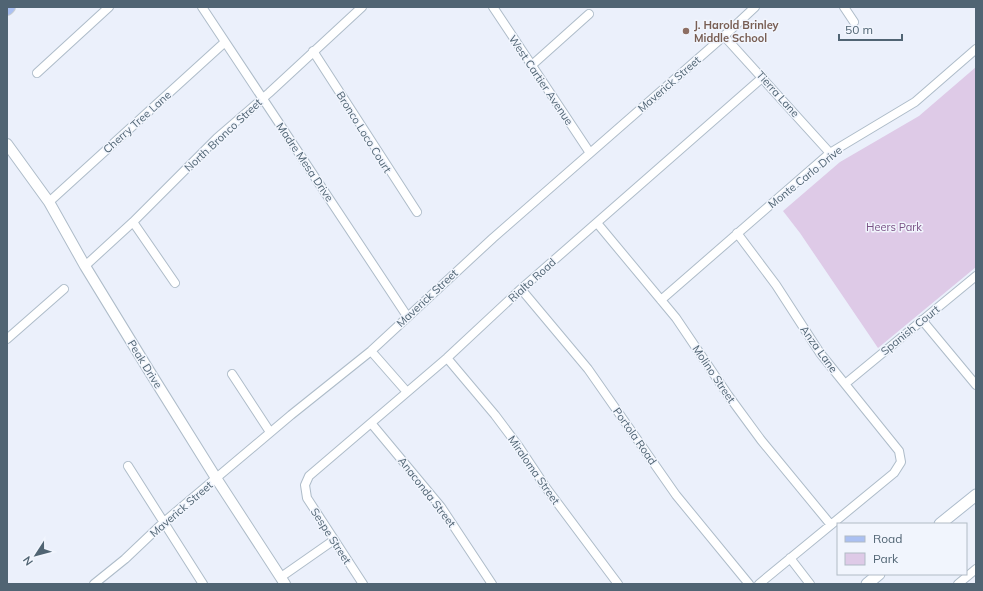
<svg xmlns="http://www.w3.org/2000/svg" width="983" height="591" font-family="Mulish,sans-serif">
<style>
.green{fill:#decae7}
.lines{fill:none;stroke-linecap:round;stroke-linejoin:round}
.minor-casing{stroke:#aebcc9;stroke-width:10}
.tertiary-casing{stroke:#aebcc9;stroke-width:12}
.secondary-casing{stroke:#adbccc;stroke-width:13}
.primary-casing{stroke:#c7cdd2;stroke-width:14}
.minor{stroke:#fff;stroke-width:8}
.tertiary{stroke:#fff;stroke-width:10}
.secondary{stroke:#fff;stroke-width:11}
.primary{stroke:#aac0f2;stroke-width:12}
.education-dot{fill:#8d6e63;stroke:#f1f5fd;stroke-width:1.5}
.labels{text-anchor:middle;stroke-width:3;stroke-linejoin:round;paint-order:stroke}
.education-label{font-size:11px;font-weight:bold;fill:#785e54;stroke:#f1f5fd;text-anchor:start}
.street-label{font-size:11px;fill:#506473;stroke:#f1f5fd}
.park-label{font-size:11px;fill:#784f83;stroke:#f1f5fd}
</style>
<rect width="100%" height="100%" fill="#ebf0fb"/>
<path class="green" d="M976,67V267L878,348L800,233L783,211L840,162L919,116Z"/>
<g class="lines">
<g class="minor-casing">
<path id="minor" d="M202,7L407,316
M493,7L590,153
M844,7L854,22
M724,36L830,153
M313,51L417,212
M532,65L589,14
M37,73L109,7
M49,202L225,42
M133,222L175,283
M597,223L676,318L728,395L761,440L831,525
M737,233L776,285L820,353L899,451L901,462L894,473L759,584
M85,266L133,222L217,138L269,93L362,7
M521,289L588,369L676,495L749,584
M661,300L830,153L915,102L976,49
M922,320L976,385
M7,339L64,289
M371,351L407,392
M447,358L495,415L519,447L547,489L618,584
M232,374L270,432
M845,384L976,276
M371,423L441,507L492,584
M128,466L203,584
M790,558L810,584
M281,577L334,540
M94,584L125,559L164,522L291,415L371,351L493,238L724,36L755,7
M363,584L307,498L305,485L309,476L447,358L521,289L763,77
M958,584L976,569"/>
</g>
<g class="tertiary-casing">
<path id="tertiary" d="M7,144L49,202L85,266L148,369L216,478L285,584"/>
</g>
<g class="secondary-casing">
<path id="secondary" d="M940,524L976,495
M867,584L879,574"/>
</g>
<g class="primary-casing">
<path id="primary" d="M7,9L9,7"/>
</g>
<use href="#minor" class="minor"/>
<use href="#tertiary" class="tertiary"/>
<use href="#secondary" class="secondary"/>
<use href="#primary" class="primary"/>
</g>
<circle class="education-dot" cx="686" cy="31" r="4"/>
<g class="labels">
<g class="education-label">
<text x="694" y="29">J. Harold Brinley<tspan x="694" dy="13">Middle School</tspan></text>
</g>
<g class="street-label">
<text transform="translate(541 80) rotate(56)" y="4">West Cartier Avenue</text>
<text transform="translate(669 84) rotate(-41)" y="4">Maverick Street</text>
<text transform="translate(778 94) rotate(48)" y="4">Tierra Lane</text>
<text transform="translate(137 122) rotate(-42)" y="4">Cherry Tree Lane</text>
<text transform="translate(364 132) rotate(58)" y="4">Bronco Loco Court</text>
<text transform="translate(223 135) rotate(-43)" y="4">North Bronco Street</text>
<text transform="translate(305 162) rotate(56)" y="4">Madre Mesa Drive</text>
<text transform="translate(805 177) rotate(-39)" y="4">Monte Carlo Drive</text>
<text transform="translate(532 280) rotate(-42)" y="4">Rialto Road</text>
<text transform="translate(427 298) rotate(-43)" y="4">Maverick Street</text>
<text transform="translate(910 330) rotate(-39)" y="4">Spanish Court</text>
<text transform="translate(819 349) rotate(54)" y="4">Anza Lane</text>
<text transform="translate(145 364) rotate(58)" y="4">Peak Drive</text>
<text transform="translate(714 374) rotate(56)" y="4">Molino Street</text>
<text transform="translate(635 436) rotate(55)" y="4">Portola Road</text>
<text transform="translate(534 470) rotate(55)" y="4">Miraloma Street</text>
<text transform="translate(427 492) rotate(52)" y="4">Anaconda Street</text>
<text transform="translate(181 509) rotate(-41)" y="4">Maverick Street</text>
<text transform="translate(331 536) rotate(57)" y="4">Sespe Street</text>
</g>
<g class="park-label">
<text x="894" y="231">Heers Park</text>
</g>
</g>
<rect width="983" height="591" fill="none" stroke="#506473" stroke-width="16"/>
<rect x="837" y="523" width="130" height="52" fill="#f1f5fd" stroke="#b1bbc6"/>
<rect x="845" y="536" width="20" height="6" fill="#aac0f2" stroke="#b1bbc6"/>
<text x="873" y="543" font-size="12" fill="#506473">Road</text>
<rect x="845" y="553" width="20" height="12" fill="#decae7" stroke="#b1bbc6"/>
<text x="873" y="563" font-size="12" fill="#506473">Park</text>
<g transform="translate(36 555) rotate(234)" stroke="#f1f5fd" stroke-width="3" paint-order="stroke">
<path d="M0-3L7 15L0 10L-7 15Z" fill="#506473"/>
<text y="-6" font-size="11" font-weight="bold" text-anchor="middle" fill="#506473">N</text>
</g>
<path d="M839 34v6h63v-6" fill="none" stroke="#506473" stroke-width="2"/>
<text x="845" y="34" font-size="12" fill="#506473" stroke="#f1f5fd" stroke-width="3" paint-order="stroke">50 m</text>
</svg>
